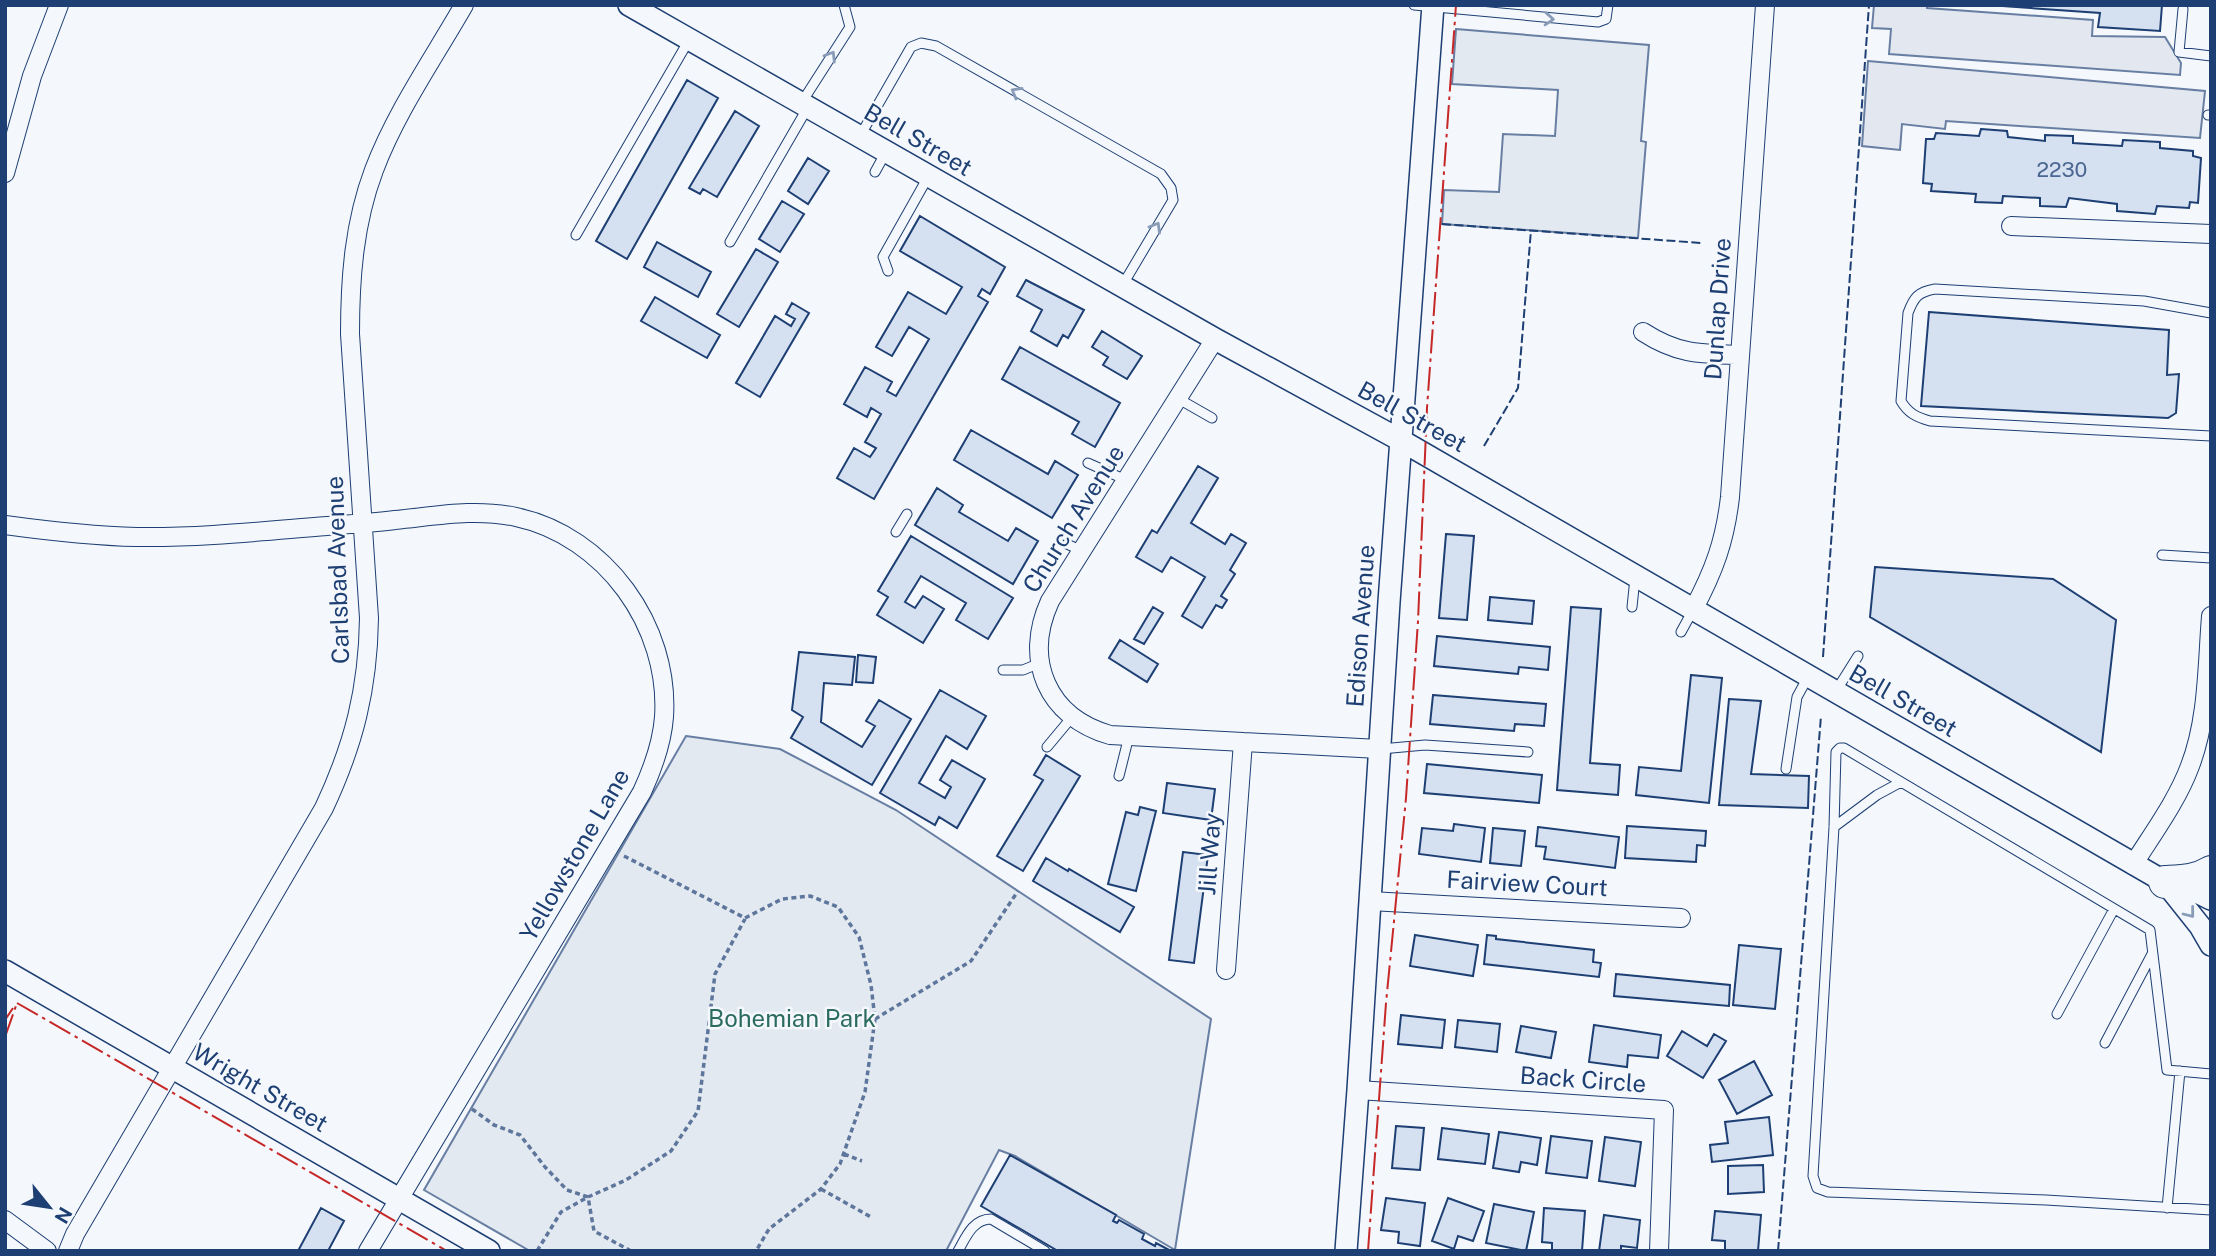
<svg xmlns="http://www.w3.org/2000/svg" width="2216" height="1256" font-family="'Public Sans',sans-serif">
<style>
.green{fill:#e3e9f0;stroke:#687fa3;stroke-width:2}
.parking{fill:#e3e8f0;stroke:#687fa3;stroke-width:2}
.building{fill:#d5e0f0;stroke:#1d3f73;stroke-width:2}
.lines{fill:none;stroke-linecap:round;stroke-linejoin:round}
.service-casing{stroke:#1d3f73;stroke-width:11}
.minor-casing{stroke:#1d3f73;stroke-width:20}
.tertiary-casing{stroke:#1d3f73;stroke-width:24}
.motorway-casing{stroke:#1d3f73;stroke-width:34}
.path{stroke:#5e769c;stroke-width:3.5;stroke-dasharray:5 3.5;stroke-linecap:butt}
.service{stroke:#f4f7fb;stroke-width:9}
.minor{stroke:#f4f7fb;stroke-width:18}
.tertiary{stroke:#f4f7fb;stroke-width:21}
.motorway{stroke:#f4f7fb;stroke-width:32}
.fence{stroke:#1d3f73;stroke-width:2;stroke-dasharray:9 3.5;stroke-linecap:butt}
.power{stroke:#c62828;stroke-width:2;stroke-dasharray:24 5 3.5 5;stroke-linecap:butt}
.oneway{stroke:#889bb7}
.labels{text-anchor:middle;stroke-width:5;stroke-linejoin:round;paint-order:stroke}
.number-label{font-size:21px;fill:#4b6792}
.street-label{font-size:24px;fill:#1d3f73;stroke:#f4f7fb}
.park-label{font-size:24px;fill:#2c6c60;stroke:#f4f7fb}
</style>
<rect width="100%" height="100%" fill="#f4f7fb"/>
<path class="green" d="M1456,29L1649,45L1641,141L1646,142L1638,238L1442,224L1444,190L1499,192L1503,134L1555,136L1558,90L1452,84Z
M686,736L780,749L896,810L1211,1019L1175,1250L1015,1156L999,1150L946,1251H530L424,1190Z"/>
<path class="parking" d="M1874,5H1927V8L2093,20L2092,36L2165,37L2181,63L2180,75L1889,54L1891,29L1872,28Z
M1868,61L2205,91L2200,138L1946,121L1945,129L1902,124L1900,150L1862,146Z"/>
<path class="building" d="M1988,5H2162L2160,31L2098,27L2100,13Z
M687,80L718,98L627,259L596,241Z
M735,111L759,126L717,197L703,189L700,194L689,188Z
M1981,129L2007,131L2008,137L2045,141V135L2073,136V143L2122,146L2123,140L2160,142V148L2193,151V156L2201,158L2198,203L2190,202L2189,208L2157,206L2155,214L2117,211V204L2069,198L2066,207L2040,206V198L2003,196L2002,203L1975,202L1976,194L1931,191L1932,184L1923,183L1926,139H1934L1936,133L1979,136Z
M808,158L829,171L808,204L788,191Z
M782,201L804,214L780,252L759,239Z
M920,216L1005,267L990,294L982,289L978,296L988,302L874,499L837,478L854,448L870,457L876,448L865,442L881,414L871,408L867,417L844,404L865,367L892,382L887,391L896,396L929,339L909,327L892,356L876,347L908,292L946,314L962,287L900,251Z
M657,242L711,272L698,297L644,267Z
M756,249L778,262L739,327L717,314Z
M1026,280L1084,310L1068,338L1063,335L1057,346L1031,331L1042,310L1017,296Z
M655,297L720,335L707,358L641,321Z
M792,303L809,313L760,397L736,383L775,316L791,326L795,319L786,314Z
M1929,312L2169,330L2167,375L2179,374L2176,413L2168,418L1921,406Z
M1102,331L1142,356L1127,379L1103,365L1108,357L1092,347Z
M1020,347L1120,403L1095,447L1072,434L1079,422L1002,379Z
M971,430L1048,474L1055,461L1078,475L1052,518L954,460Z
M1198,466L1218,478L1191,523L1225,544L1231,534L1246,543L1230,570L1235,574L1221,596L1227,600L1222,608L1216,605L1202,628L1182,616L1205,577L1171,557L1162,572L1136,557L1152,530L1157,533Z
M937,488L963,505L959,512L1008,541L1016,528L1038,541L1013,584L915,525Z
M1446,534L1474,536L1467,620L1439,618Z
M911,536L1013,598L988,639L956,620L966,603L921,576L905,602L915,608L923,596L944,609L923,643L877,615L888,597L878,591Z
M1875,567L2053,579L2116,620L2101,752L1870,617Z
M1490,597L1534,601L1532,624L1488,620Z
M1153,607L1163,613L1144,644L1134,639Z
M1571,607L1601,609L1590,763L1620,765L1618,795L1557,790Z
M1437,636L1550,647L1548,670L1519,667L1518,674L1434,666Z
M1120,640L1158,664L1147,682L1109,658Z
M799,652L855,657L852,685L824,683L821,722L862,747L875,726L866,721L879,700L911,719L872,785L791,738L803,717L792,710Z
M858,655L876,657L873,683L856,682Z
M1691,675L1722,678L1709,803L1636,795L1639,767L1681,771Z
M940,690L986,716L967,749L946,736L919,783L945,798L951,787L940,780L952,760L985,779L957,828L939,817L935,825L880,793Z
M1433,695L1546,704L1544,726L1515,724L1514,731L1430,724Z
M1729,699L1761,701L1751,774L1809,776L1808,808L1719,805Z
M1046,755L1080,776L1023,871L997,856L1043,780L1034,775Z
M1427,764L1542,775L1539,803L1424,793Z
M1167,783L1215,789L1211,820L1163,813Z
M1140,807L1156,811L1136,891L1108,884L1126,812L1138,815Z
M1454,824L1485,828L1481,862L1419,854L1422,828L1453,831Z
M1627,826L1706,831L1705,846L1697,845L1696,862L1625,858Z
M1538,827L1619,837L1615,868L1544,859L1546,847L1536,846Z
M1493,828L1525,831L1521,866L1490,863Z
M1183,852L1208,855L1194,963L1169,960Z
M1046,858L1068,871L1069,869L1134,907L1120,932L1033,881Z
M1415,935L1478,945L1473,976L1410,966Z
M1487,935L1496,936V939L1594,950L1593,962L1601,963L1599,977L1484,964Z
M1739,945L1781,949L1775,1009L1733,1005Z
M1616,974L1730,985L1729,1006L1614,996Z
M1401,1015L1445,1020L1442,1048L1398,1044Z
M1458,1020L1500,1024L1497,1052L1455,1047Z
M1594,1025L1661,1035L1658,1058L1628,1055L1627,1067L1589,1062Z
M1521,1026L1556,1032L1551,1058L1516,1052Z
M1682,1031L1707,1046L1714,1034L1726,1041L1703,1078L1667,1056Z
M1754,1061L1772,1095L1737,1114L1719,1080Z
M1769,1117L1773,1155L1712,1162L1710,1145L1728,1143L1725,1122Z
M1396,1126L1424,1128L1420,1170L1392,1168Z
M1442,1128L1489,1134L1485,1164L1438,1159Z
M1499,1132L1541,1138L1537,1165L1521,1162L1519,1172L1493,1168Z
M1551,1136L1592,1141L1587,1178L1546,1173Z
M1605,1137L1641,1142L1635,1186L1599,1181Z
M1010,1155L1116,1215L1113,1221L1117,1223L1119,1220L1144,1234L1142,1239L1155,1246L1156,1243L1171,1251H1058L981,1206Z
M1763,1165L1764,1192L1728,1194V1166Z
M1386,1198L1425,1203L1420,1246L1398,1243L1399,1232L1381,1230Z
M1448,1198L1484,1211L1473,1241L1458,1236L1454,1249L1432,1241Z
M1494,1204L1534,1212L1526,1251L1486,1243Z
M321,1208L344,1221L328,1251H298Z
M1544,1208L1585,1211L1582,1251H1552V1243L1542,1242Z
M1715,1211L1761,1215L1758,1251H1725V1241L1712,1240Z
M1604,1215L1640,1220L1637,1248L1621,1246V1251H1599Z"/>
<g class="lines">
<g class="service-casing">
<path id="service" d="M1414,5L1598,22L1606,19L1608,5
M2183,9L2179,52L2211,56
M802,102L850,27L844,5
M2208,115H2211
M860,136L911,47L921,43L936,46L1161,174L1171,188L1173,200L1122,286
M875,172L886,152
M576,235L689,40
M730,242L808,107
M888,271L883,257L928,177
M2211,313L2144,301L1935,289C1918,292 1914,297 1908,313L1901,401C1908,413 1916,417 1930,421L2211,436
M1177,398L1212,418
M1088,463L1126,480
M896,532L907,514
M1067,544L1082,551
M2162,555L2211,558
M1632,607L1635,578
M1681,632L1693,610
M1003,670H1023L1040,663
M1836,691L1858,656
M1047,747L1072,717
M1381,749L1425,745L1528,752
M1786,769L1797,697L1808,677
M1119,776L1129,736
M1834,827L1877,795L1901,782
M2057,1014L2114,909
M2105,1043L2152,954
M2211,1074L2167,1070L2150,930L1844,748H1840L1836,752L1834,827L1813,1176L1817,1188L1828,1192L2046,1200L2211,1210
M2167,1208L2180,1071
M958,1251C966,1237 973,1219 991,1219L1045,1251"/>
</g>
<g class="minor-casing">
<path id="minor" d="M5,173L32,76L59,5
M2011,226L2211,234
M1643,332C1677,354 1699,354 1739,355
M1215,339L1050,601C1023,660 1047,717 1110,735L1379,749
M5,525C49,531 93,536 137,537C200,538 264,531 327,526C349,524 373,523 395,520C436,516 475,508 516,517C605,536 670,626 664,717C662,744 653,768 642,792L368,1251
M1693,610C1714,571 1725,541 1730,497L1765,5
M2133,865C2153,833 2177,801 2190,766C2208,719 2207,666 2211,616
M1370,901L1681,918
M1226,970L1243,742
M1358,1090L1664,1110L1659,1251
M5,1220L47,1251
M68,1251L75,1234L324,808C354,744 368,689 369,618L350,334C350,278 354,223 374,170C396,112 433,59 464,5"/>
</g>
<g class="tertiary-casing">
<path id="tertiary" d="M629,5L1215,339L1402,441L2165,882L2187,887L2211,899
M2165,882L2200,926L2211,945
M5,971L489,1251
M1346,1251L1358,1090L1389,602L1433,5"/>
</g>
<g class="motorway-casing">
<path id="motorway" d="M2165,882C2181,881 2197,881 2211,872"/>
</g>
<path class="path" d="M624,856L745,918L782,899L810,896L838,907L859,937L871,985L875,1019L865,1092L840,1164L821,1189L769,1229L756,1251
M875,1019L971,961L1018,891
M472,1109L494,1125L520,1135L545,1167L567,1190L588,1197L561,1212L537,1251
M844,1154L862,1161
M821,1189L871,1217
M631,1251L594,1231L588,1197L626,1180L671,1151L698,1111L715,974L745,919"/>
<use href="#service" class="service"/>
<use href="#minor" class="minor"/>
<use href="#tertiary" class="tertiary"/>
<use href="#motorway" class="motorway"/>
<path class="fence" d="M1442,224L1701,243
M1484,446L1518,388L1531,230
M1823,657L1869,5
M1778,1251L1821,716"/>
<path class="power" d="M17,1003L447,1251
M5,1020L13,1008
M5,1037L17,1003
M1368,1251L1386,1003L1406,798L1418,621L1427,408L1456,5"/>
</g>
<defs><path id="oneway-chevron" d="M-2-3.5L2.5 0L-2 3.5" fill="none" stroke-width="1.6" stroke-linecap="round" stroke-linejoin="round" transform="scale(1.75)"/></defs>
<g class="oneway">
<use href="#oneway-chevron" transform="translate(1549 19) rotate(4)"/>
<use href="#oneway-chevron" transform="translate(831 56) rotate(-58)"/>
<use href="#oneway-chevron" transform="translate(1016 92) rotate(-150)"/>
<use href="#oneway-chevron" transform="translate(1156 227) rotate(-60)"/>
<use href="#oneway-chevron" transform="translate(2190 913) rotate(52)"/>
</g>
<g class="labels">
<g class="number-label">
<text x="2062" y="177">2230</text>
</g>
<g class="street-label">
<text transform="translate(918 140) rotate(30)" y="8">Bell Street</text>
<text transform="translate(1718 309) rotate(-86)" y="8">Dunlap Drive</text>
<text transform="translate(1412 417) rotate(29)" y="8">Bell Street</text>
<text transform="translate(1074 519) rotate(-58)" y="8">Church Avenue</text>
<text transform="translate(338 570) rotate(-92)" y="8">Carlsbad Avenue</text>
<text transform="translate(1361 626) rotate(-86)" y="8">Edison Avenue</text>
<text transform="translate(1903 701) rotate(30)" y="8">Bell Street</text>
<text transform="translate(1210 854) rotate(-86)" y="8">Jill Way</text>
<text transform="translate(575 855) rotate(-60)" y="8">Yellowstone Lane</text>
<text transform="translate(1527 884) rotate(3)" y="8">Fairview Court</text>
<text transform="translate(1583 1080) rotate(4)" y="8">Back Circle</text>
<text transform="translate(260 1088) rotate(30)" y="8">Wright Street</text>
</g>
<g class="park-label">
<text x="792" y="1027">Bohemian Park</text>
</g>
</g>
<rect width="2216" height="1256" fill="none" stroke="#1d3f73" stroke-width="14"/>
<g transform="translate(49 1207) rotate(120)" stroke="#f4f7fb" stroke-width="5" paint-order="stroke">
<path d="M0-5L12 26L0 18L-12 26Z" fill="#1d3f73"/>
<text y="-10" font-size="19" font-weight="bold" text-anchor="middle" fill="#1d3f73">N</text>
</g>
</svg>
